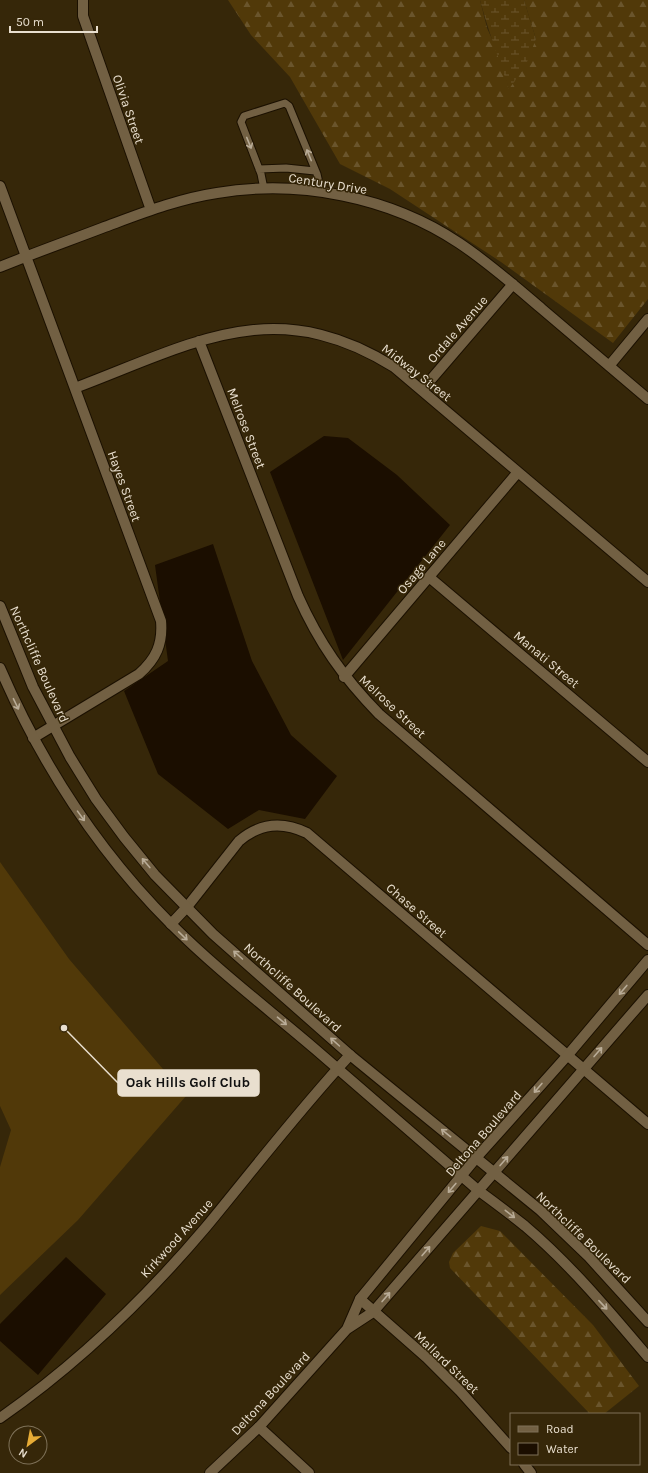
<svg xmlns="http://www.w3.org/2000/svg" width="648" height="1473" font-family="Karla,sans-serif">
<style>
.grass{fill:#513909}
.forest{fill:url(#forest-firs)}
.wetland{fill:url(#wetland-marsh)}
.water{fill:#1b0e00}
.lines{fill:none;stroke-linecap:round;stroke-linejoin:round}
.lane-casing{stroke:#1b1000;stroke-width:9}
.street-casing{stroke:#1b1000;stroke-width:12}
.secondary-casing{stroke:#1b1000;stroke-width:12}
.lane{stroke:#726043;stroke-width:7}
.street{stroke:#726043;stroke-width:10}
.secondary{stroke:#726043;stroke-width:10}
.oneway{stroke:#b9ac97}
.labels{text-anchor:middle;stroke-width:3;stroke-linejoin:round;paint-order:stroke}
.street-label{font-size:13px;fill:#e9dfcf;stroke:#362709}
.leader{fill:none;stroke:#e9dfcf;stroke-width:1.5}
.callout-dot{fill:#e9dfcf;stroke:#362709;stroke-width:1.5}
.callout{fill:#e9dfcf;stroke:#e9dfcf;stroke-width:1.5}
.callout-label{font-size:14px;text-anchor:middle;font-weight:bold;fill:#111}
</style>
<defs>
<pattern id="forest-firs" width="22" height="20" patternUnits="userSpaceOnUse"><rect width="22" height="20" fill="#513909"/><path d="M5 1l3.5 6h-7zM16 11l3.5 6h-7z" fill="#6a552c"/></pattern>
<pattern id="wetland-marsh" width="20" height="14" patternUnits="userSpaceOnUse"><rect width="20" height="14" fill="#513909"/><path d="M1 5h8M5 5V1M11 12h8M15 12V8" fill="none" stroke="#6a552c"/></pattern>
</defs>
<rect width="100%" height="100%" fill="#362709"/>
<path class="grass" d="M0,862L69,959L186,1096L78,1220L0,1295V1167L11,1130L0,1106Z"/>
<path class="forest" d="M228,0H480L487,28L497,50L509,88L536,39L524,0H648V299L613,343L501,262L390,189L340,164L290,77L251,35Z
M481,1226L500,1231L593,1325L639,1386L604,1414H590L450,1268L449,1262L453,1253Z"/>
<path class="wetland" d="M480,0H524L536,39L525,67L509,89C499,59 488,30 480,0Z"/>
<path class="water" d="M324,436L348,438L397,475L450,525L343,660L270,472Z
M213,544L252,661L291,735L337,776L305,819L259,810L228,829L158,774L124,691L168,661L155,565Z
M66,1257L106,1294L38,1375L0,1341V1324Z"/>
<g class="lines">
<g class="lane-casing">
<path id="lane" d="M259,169L286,168L315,171
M264,189L261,174L241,122L244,116L285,103L289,106L317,174L321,192"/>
</g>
<g class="street-casing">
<path id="street" d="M83,0V16L151,210
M0,186L161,621C163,644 156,659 139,674L33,738
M0,267C34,253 68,241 102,228C140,214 177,199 217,193C299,179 390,197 459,243C489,263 515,286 542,309C577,339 613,369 648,399
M199,341L298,596C319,643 343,677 379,714L648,945
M609,366L648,319
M75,388C192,344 274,292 394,367L648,582
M422,390L513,284
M429,577L648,762
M344,677L518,472
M171,924L187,907L239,841C260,823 282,821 307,833L648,1124
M360,1299L427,1358L460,1391L511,1448
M0,1418C76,1365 146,1298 206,1227C254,1169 299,1110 350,1055
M259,1427L309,1473
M524,1464L531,1473"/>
</g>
<g class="secondary-casing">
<path id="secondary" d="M0,606L33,687L70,757L96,799L124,837L155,875L213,934L350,1055L540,1210L589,1257L648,1322
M0,668C41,763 98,851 171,924C216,969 267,1008 315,1049C370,1096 424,1144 479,1191C494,1202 510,1214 525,1226C571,1265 610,1312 648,1357
M347,1329L360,1299L476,1158L567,1056L648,960
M210,1473L259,1427L347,1329L373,1312L648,995"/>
</g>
<use href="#lane" class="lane"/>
<use href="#street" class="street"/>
<use href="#secondary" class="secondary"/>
</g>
<defs><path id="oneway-shaft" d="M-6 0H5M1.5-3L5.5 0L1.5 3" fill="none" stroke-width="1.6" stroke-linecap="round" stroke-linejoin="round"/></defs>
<g class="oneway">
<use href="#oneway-shaft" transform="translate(249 143) rotate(68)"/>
<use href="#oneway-shaft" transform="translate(309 155) rotate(-112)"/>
<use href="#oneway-shaft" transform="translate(16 704) rotate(64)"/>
<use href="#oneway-shaft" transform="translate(81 816) rotate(54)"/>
<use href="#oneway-shaft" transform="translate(146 863) rotate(-130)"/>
<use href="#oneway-shaft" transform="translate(183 936) rotate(44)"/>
<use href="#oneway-shaft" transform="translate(238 955) rotate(-138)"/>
<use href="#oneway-shaft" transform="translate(623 990) rotate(130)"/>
<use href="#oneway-shaft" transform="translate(282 1021) rotate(40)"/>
<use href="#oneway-shaft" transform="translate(335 1042) rotate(-138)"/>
<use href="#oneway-shaft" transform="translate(598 1052) rotate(-49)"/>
<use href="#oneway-shaft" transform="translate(538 1088) rotate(131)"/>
<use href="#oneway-shaft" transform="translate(446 1133) rotate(-141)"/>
<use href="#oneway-shaft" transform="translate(504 1161) rotate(-49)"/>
<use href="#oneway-shaft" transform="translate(452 1188) rotate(130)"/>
<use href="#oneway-shaft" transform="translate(510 1214) rotate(38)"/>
<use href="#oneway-shaft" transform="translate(426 1251) rotate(-49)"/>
<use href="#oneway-shaft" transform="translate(386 1297) rotate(-49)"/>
<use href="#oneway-shaft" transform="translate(603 1305) rotate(47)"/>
</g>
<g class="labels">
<g class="street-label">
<text transform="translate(129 109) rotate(71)" y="5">Olivia Street</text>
<text transform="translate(328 183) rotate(9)" y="5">Century Drive</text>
<text transform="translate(457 329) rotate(-49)" y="5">Ordale Avenue</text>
<text transform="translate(417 372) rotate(38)" y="5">Midway Street</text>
<text transform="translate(247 428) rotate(69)" y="5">Melrose Street</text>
<text transform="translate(125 486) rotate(70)" y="5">Hayes Street</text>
<text transform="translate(421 566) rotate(-50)" y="5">Osage Lane</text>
<text transform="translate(547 659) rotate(40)" y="5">Manati Street</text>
<text transform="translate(40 664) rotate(66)" y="5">Northcliffe Boulevard</text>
<text transform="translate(393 706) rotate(43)" y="5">Melrose Street</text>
<text transform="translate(417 910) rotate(41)" y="5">Chase Street</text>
<text transform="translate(293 987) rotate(42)" y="5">Northcliffe Boulevard</text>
<text transform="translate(483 1133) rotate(-49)" y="5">Deltona Boulevard</text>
<text transform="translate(584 1237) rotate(44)" y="5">Northcliffe Boulevard</text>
<text transform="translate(176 1238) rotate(-48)" y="5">Kirkwood Avenue</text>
<text transform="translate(447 1362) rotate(44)" y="5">Mallard Street</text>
<text transform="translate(270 1393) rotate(-47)" y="5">Deltona Boulevard</text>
</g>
</g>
<path class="leader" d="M64 1028L118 1083"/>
<circle class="callout-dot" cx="64" cy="1028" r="4"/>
<rect class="callout" x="118" y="1070" width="141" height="26" rx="4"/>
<g class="callout-label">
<text x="188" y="1087">Oak Hills Golf Club</text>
</g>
<rect x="510" y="1413" width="130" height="52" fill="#362709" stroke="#7e7158"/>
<rect x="518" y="1426" width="20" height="6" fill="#726043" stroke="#7e7158"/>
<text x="546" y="1433" font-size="12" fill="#e9dfcf">Road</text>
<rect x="518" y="1443" width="20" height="12" fill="#1b0e00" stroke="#7e7158"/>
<text x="546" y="1453" font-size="12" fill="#e9dfcf">Water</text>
<g transform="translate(28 1445) rotate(212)"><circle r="19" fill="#362709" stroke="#7e7158"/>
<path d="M0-3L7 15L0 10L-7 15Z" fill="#e7ac36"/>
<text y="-6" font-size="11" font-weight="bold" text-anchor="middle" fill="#e9dfcf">N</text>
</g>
<path d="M10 26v6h87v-6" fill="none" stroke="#e9dfcf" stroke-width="2"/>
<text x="16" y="26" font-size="12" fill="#e9dfcf" stroke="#362709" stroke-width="3" paint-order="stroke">50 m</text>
</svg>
